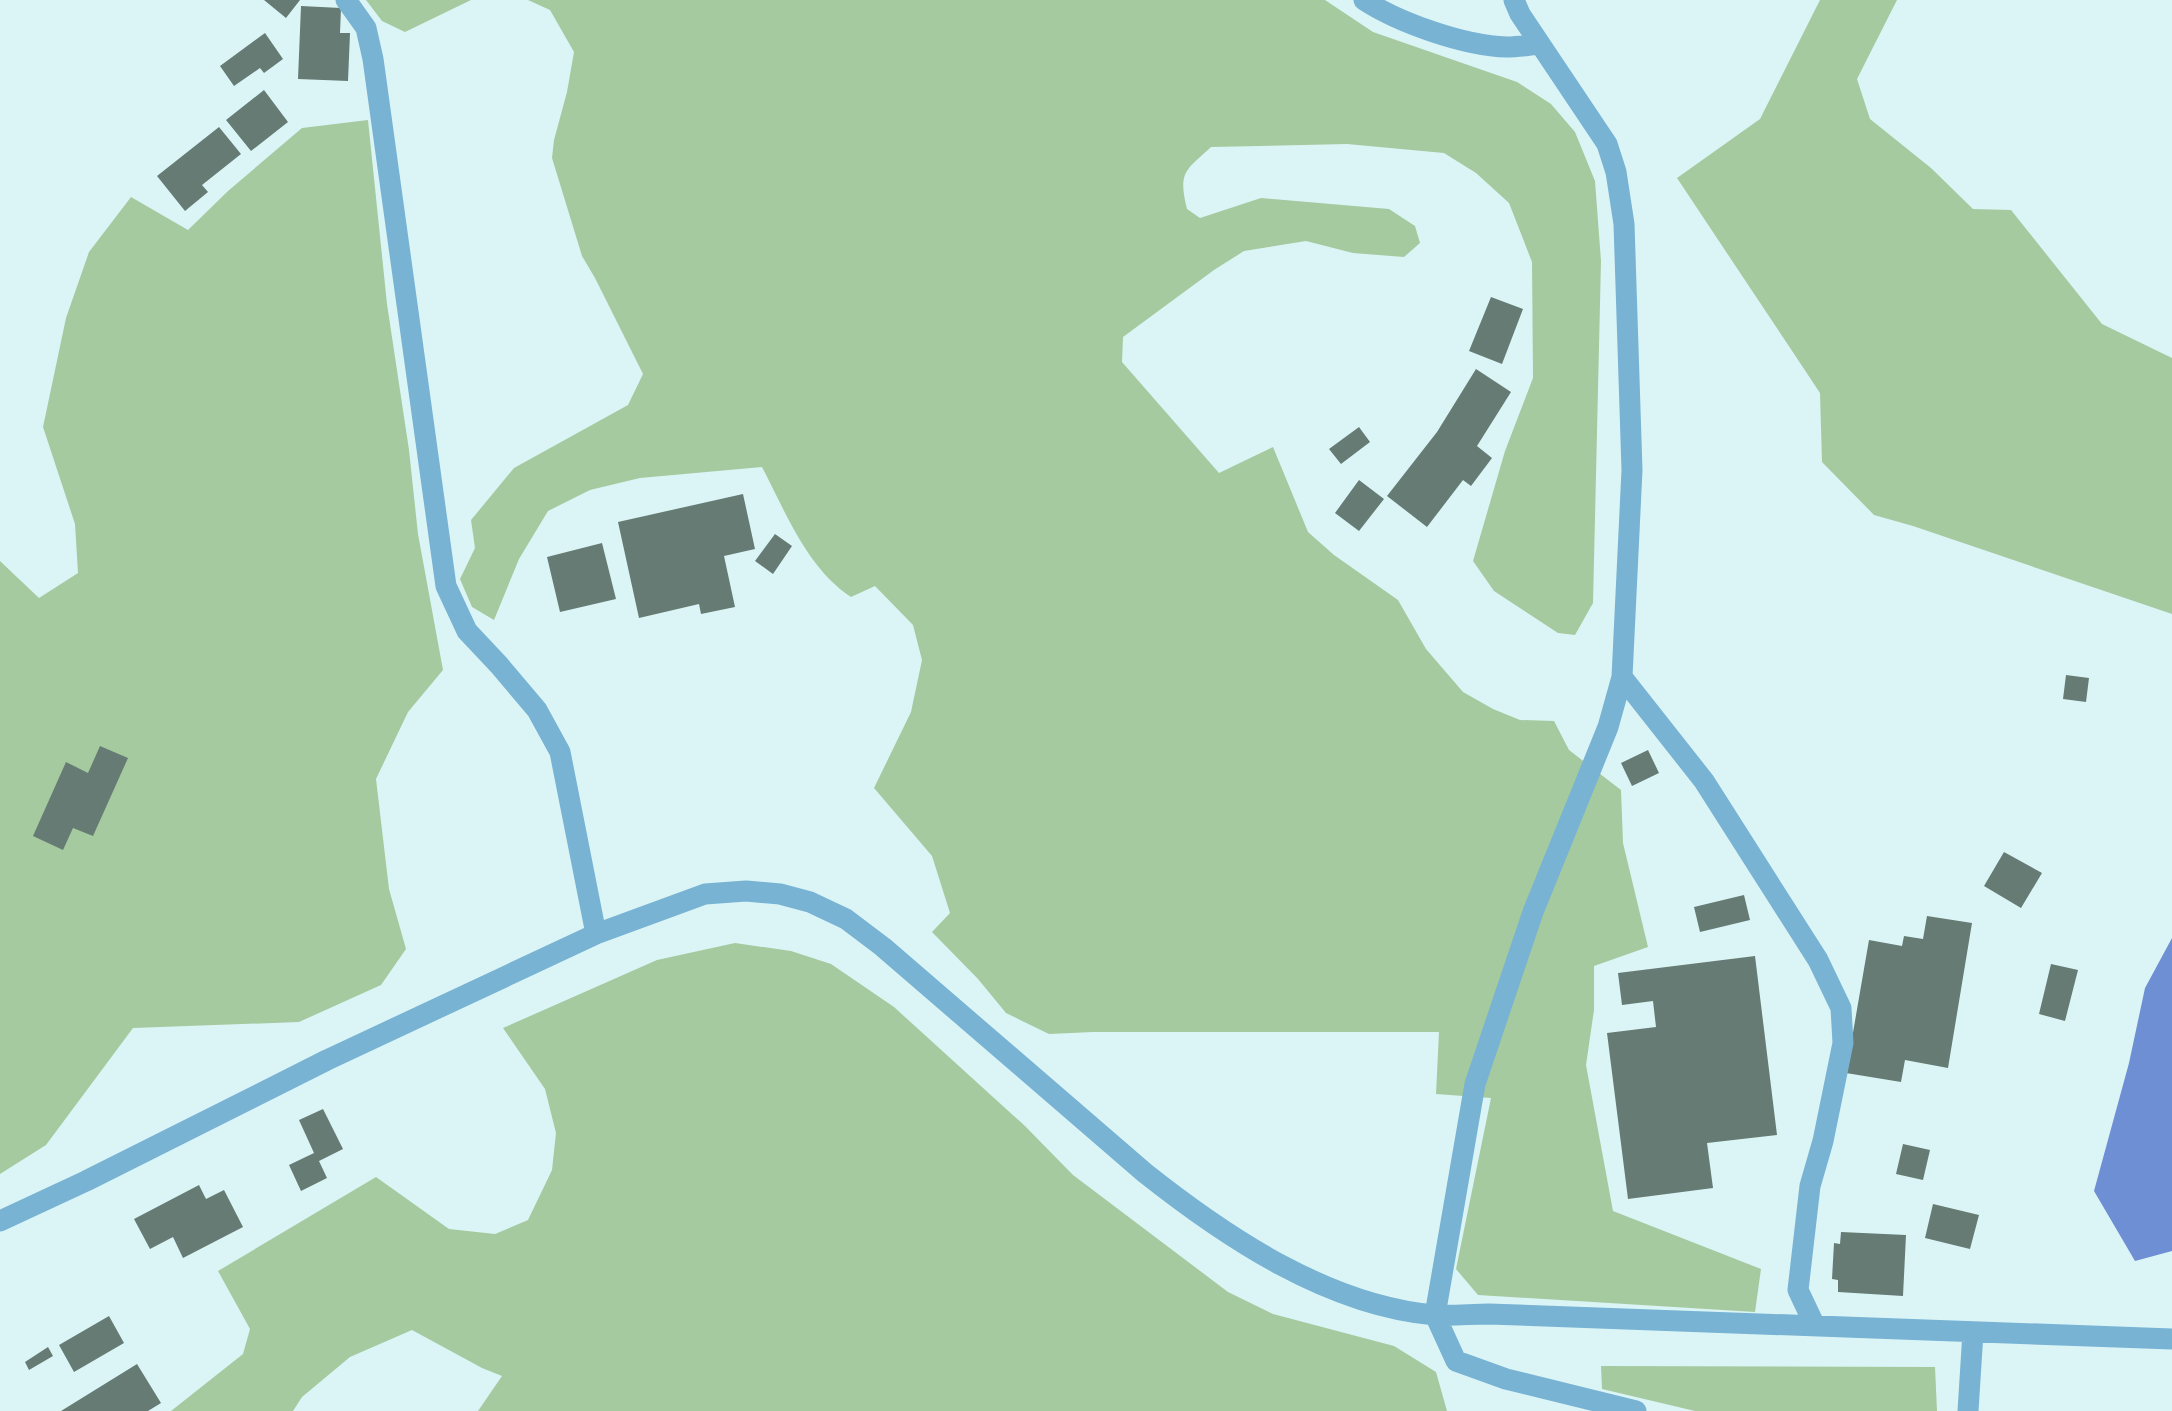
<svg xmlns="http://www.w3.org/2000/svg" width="2172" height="1411" font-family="Cabin,sans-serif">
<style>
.green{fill:#a6ca9f}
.water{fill:#6e8fd4}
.building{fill:#657b73}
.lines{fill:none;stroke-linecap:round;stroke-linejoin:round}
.minor{stroke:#78b3d3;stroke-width:21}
</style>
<rect width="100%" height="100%" fill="#dbf5f7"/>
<path class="green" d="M366,0H471L405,32L382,21Z
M528,0H1325L1373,32L1517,82L1551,104L1575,132L1595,181L1601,261L1593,603L1575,635L1558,633L1494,591L1473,561L1505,451L1533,378L1532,262L1509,203L1476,173L1444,153L1347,144L1211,147C1185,171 1178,172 1187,209L1200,218L1261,198L1389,209L1415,226L1420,243L1404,257L1353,253L1306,241L1244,251L1214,270L1123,337L1122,362L1219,473L1273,447L1308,532L1334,555L1398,600L1426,649L1463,692L1493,709L1520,720L1554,721L1569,750L1621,790L1623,843L1648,947L1594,966V1010L1586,1065L1613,1211L1761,1269L1755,1312L1478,1295L1456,1269L1491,1098L1436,1094L1439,1032H1093L1049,1034L1006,1013L978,979L932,932L950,913L932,856L874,788L911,712L922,660L913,625L875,586L851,597C807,568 786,513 762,467L640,478L590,490L548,511L519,559L494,620L472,607L460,579L475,548L471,520L514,468L628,405L643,374L595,278L582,256L552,158L554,140L567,92L574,52L550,10Z
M1820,0H1897L1857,79L1870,119L1931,168L1973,209L2011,210L2102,324L2172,358V614L1913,526L1874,515L1822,462L1820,393L1677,178L1760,119Z
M368,120L387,304L409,450L418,534L443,670L408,712L376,779L389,889L406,949L381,985L299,1022L133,1028L46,1145L0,1174V561L39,598L78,573L75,524L43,427L66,318L89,252L131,197L188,230L228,191L302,128Z
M735,943L791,951L831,964L894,1007L1025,1126L1073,1175L1228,1292L1273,1314L1394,1346L1436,1372L1447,1411H478L502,1376L482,1368L412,1330L350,1357L302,1397L293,1411H171L243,1354L250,1329L218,1271L376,1177L449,1229L495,1234L528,1220L552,1170L556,1133L545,1089L503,1028L657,960Z
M1601,1366L1935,1367L1937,1411H1695L1602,1389Z"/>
<path class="water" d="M2172,938V1251L2135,1261L2094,1191L2129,1063L2145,988Z"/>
<path class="building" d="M264,0H300L286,18Z
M301,6L341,8L340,33H350L348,81L298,79Z
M265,33L283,59L264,73L260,68L234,86L220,66Z
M264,90L288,122L251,151L226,120Z
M219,127L241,154L202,185L208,192L185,211L157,176Z
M1491,297L1523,309L1502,364L1469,351Z
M1476,369L1511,392L1477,446L1492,458L1471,486L1463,480L1427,527L1387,496L1437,432Z
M1359,427L1370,442L1341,464L1329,449Z
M1359,480L1384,499L1359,531L1335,513Z
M743,494L755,549L724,556L735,607L701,614L699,604L639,618L618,522Z
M775,534L792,546L773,574L755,561Z
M602,543L616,599L560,612L547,557Z
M2066,675L2089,678L2086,702L2063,699Z
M100,746L128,758L93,836L73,828L63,850L33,836L66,762L88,773Z
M1648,750L1659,773L1632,786L1621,763Z
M2004,852L2042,873L2021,908L1984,886Z
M1744,895L1750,920L1700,932L1694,907Z
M1927,916L1972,923L1948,1068L1905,1060L1901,1082L1846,1073L1869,940L1902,946L1904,936L1923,939Z
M1755,956L1777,1135L1707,1143L1713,1188L1628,1199L1607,1033L1656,1027L1653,1001L1622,1005L1618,973Z
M2051,964L2078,970L2065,1021L2039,1014Z
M323,1109L343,1149L319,1161L327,1178L301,1191L289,1165L314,1153L299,1120Z
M1903,1144L1930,1150L1923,1180L1896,1174Z
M199,1185L206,1199L224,1190L243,1227L183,1258L173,1237L150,1249L134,1219Z
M1933,1204L1979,1215L1970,1249L1925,1238Z
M1841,1232L1906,1235L1903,1296L1838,1292V1280L1832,1279L1834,1243L1840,1244Z
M109,1316L124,1343L74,1372L59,1345Z
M48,1347L53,1356L29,1370L25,1362Z
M137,1364L161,1403L148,1411H61Z"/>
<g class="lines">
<path class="minor" d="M346,0L366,28L373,59L446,586L467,631L499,665L537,710L560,752L596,934
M1364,0C1399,23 1465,46 1507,47C1518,47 1529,45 1540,44
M1514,0L1520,14L1607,144L1616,172L1624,224L1632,470L1622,677L1608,727L1533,912L1475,1084L1435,1315L1456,1361L1506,1379L1636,1411
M1622,677L1704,781L1818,960L1841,1008L1843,1043L1823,1141L1810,1186L1798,1290L1815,1326
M0,1221L86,1181L327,1060L596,934L705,894L746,891L780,894L810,902L846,919L883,947L1145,1173C1227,1238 1329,1306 1435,1315C1453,1316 1472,1314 1489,1314L2172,1339
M1968,1411L1973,1332"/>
</g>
</svg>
